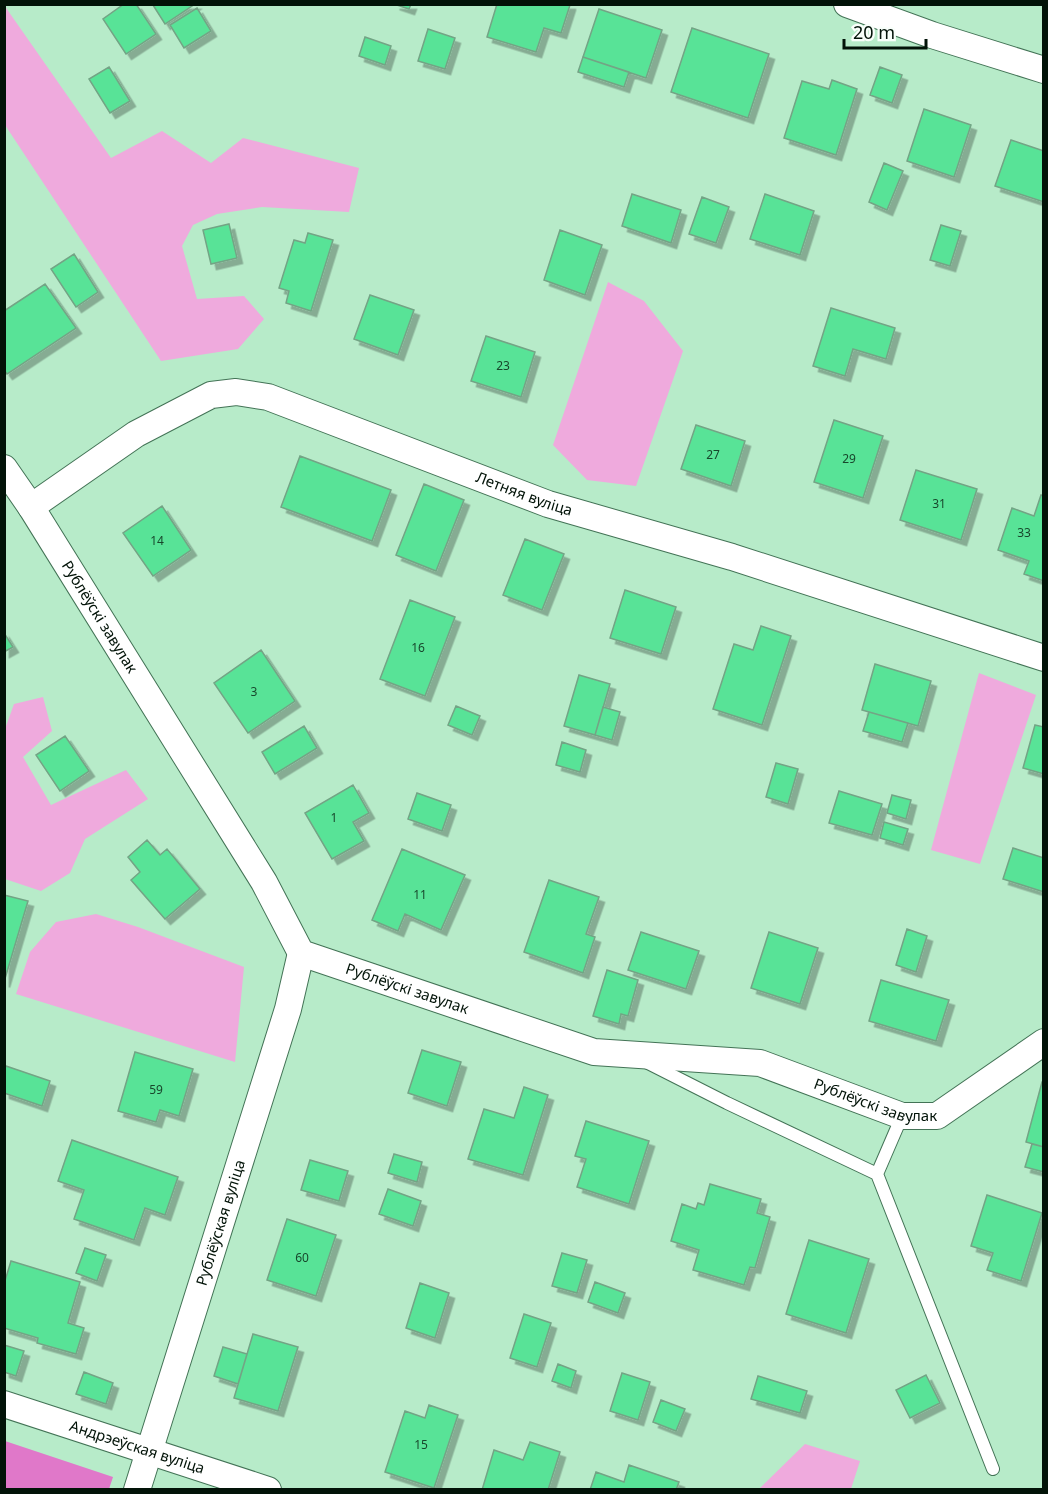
<svg xmlns="http://www.w3.org/2000/svg" width="1048" height="1494" font-family="'Noto Sans',sans-serif">
<style>
.green{fill:#efaadd}
.forest{fill:#e078c9}
.building{fill:#59e397;stroke:#73a485;stroke-width:1.5;filter:url(#shadow)}
.lines{fill:none;stroke-linecap:round;stroke-linejoin:round}
.service-casing{stroke:#437356;stroke-width:14}
.minor-casing{stroke:#437356;stroke-width:28}
.service{stroke:#fff;stroke-width:12}
.minor{stroke:#fff;stroke-width:26}
.labels{text-anchor:middle;stroke-width:6;stroke-linejoin:round;paint-order:stroke}
.number-label{font-size:12px;fill:#18472c}
.street-label{font-size:15px;fill:#021308;stroke:#f9fffb}
</style>
<defs>
<filter id="shadow"><feDropShadow dx="5.5" dy="5.5" stdDeviation="0" flood-color="#0004"/></filter>
</defs>
<rect width="100%" height="100%" fill="#b7ebc9"/>
<path class="green" d="M4,5L111,158L162,131L211,163L243,138L359,168L349,212L262,207L217,214L193,225L182,246L197,299L244,296L264,319L238,349L161,361L5,125Z
M608,282L644,301L683,351L636,486L587,480L553,445Z
M979,673L1036,695L980,864L931,850Z
M43,697L52,731L23,757L51,805L126,770L148,799L85,839L70,873L41,891L5,879V729L14,704Z
M96,914L138,927L244,967L235,1062L16,994L30,952L56,922Z
M805,1444L860,1461L851,1489H759Z"/>
<path class="forest" d="M5,1441L113,1477L109,1489H5Z"/>
<path class="building" d="M124,4H136L156,34L126,54L103,19Z
M154,4H195L165,24L153,5Z
M394,4H411L409,9Z
M497,4H570V5L561,33L544,28L536,52L487,37Z
M197,8L211,31L184,48L170,25Z
M599,9L662,30L646,78L583,57Z
M692,28L769,54L748,118L671,92Z
M428,29L455,38L445,69L418,61Z
M365,37L391,46L385,65L359,56Z
M583,57L629,72L624,87L578,72Z
M109,67L130,101L110,113L89,79Z
M880,67L902,75L892,103L870,95Z
M832,80L857,89L836,155L784,138L802,81L829,89Z
M924,109L971,125L954,177L907,161Z
M1011,140L1044,151V202L995,186Z
M884,163L903,171L887,210L869,202Z
M632,194L681,210L671,243L622,226Z
M765,194L814,211L800,255L750,239Z
M702,197L729,207L716,243L689,234Z
M229,224L237,258L211,264L203,230Z
M941,225L961,231L950,266L930,260Z
M560,230L602,245L585,295L544,280Z
M308,233L333,240L311,311L286,303L289,291L279,288L294,240L305,243Z
M74,254L98,292L76,307L51,269Z
M45,284L76,328L7,374L4,370V311Z
M370,295L414,310L398,355L354,339Z
M831,308L895,328L886,359L853,349L845,376L813,366Z
M486,336L535,352L521,397L471,381Z
M834,420L883,436L863,498L814,482Z
M696,425L745,441L731,486L681,469Z
M300,456L391,490L372,541L281,507Z
M916,470L977,489L961,540L900,520Z
M424,484L464,500L436,571L396,555Z
M1041,495L1044,496V581L1024,574L1029,561L998,550L1012,508L1034,516Z
M162,506L191,550L153,576L123,533Z
M525,539L564,554L542,610L503,595Z
M625,590L676,607L661,654L610,638Z
M410,600L455,617L425,696L380,679Z
M761,626L791,636L762,725L713,709L734,644L753,650Z
M4,633L13,647L4,652Z
M261,650L295,701L248,733L214,683Z
M875,664L931,681L918,726L862,710Z
M579,675L610,684L595,735L564,726Z
M456,706L480,716L472,735L448,725Z
M603,707L620,712L612,740L595,735Z
M869,712L908,723L902,742L863,731Z
M1035,725L1044,727V774L1023,768Z
M304,726L317,748L275,774L262,752Z
M65,736L89,771L60,791L36,755Z
M562,742L586,750L580,772L556,765Z
M776,763L798,769L788,804L766,797Z
M353,785L369,813L353,822L364,841L332,859L305,813Z
M839,791L882,804L872,835L829,823Z
M417,793L451,805L442,831L408,819Z
M892,795L911,800L906,819L887,813Z
M884,822L908,829L903,845L880,838Z
M147,840L160,855L167,849L200,889L165,919L131,880L140,872L128,857Z
M1013,848L1044,858V892L1003,879Z
M402,849L465,875L441,930L405,914L398,931L372,920Z
M549,880L599,897L586,934L595,937L583,973L524,952Z
M4,895L28,901L4,982Z
M907,929L927,936L916,972L896,965Z
M641,932L699,951L686,989L628,970Z
M769,932L818,948L800,1004L751,988Z
M607,970L638,980L628,1016L621,1014L619,1024L593,1016Z
M881,980L949,1000L936,1041L869,1021Z
M422,1050L461,1062L447,1106L408,1093Z
M135,1052L193,1069L179,1116L160,1110L156,1122L118,1111Z
M6,1066L50,1081L42,1106L4,1093V1071Z
M1042,1082H1044V1147L1026,1142Z
M524,1087L548,1095L523,1175L468,1159L484,1109L514,1118Z
M586,1121L649,1141L629,1204L577,1187L586,1159L575,1156Z
M72,1140L178,1177L165,1215L145,1208L134,1240L74,1219L84,1190L58,1181Z
M1032,1144L1044,1147V1172L1025,1167Z
M394,1154L422,1162L417,1182L388,1173Z
M310,1160L348,1171L339,1201L301,1190Z
M710,1184L761,1199L757,1213L770,1217L755,1268L750,1267L744,1285L693,1270L699,1250L671,1241L682,1204L696,1209L698,1203L704,1205Z
M388,1189L421,1201L413,1226L379,1214Z
M987,1195L1042,1213L1021,1281L987,1270L993,1253L971,1246Z
M287,1219L336,1235L316,1296L267,1280Z
M809,1240L869,1259L846,1333L786,1314Z
M85,1248L106,1255L97,1281L76,1273Z
M562,1253L587,1260L577,1293L552,1286Z
M11,1261L80,1282L68,1323L84,1328L76,1354L37,1343L38,1338L4,1328V1284Z
M595,1282L625,1293L618,1313L588,1302Z
M420,1283L449,1293L435,1338L406,1328Z
M524,1314L551,1323L537,1367L510,1358Z
M253,1334L298,1347L278,1411L234,1398Z
M4,1345L24,1351L16,1376L4,1372Z
M223,1347L247,1354L238,1384L214,1376Z
M558,1364L576,1371L571,1388L552,1381Z
M84,1372L113,1383L106,1404L76,1394Z
M622,1373L650,1382L638,1420L610,1411Z
M926,1375L940,1403L910,1418L896,1390Z
M758,1376L807,1391L800,1413L751,1399Z
M661,1400L685,1409L676,1431L653,1422Z
M429,1405L458,1415L434,1488L385,1472L405,1411L425,1418Z
M530,1442L560,1452L548,1490H482L494,1450L523,1460Z
M629,1465L679,1482L676,1490H590L596,1472L624,1482Z"/>
<g class="lines">
<g class="service-casing">
<path id="service" d="M646,1062L727,1103L877,1174
M902,1116L877,1174L993,1469"/>
</g>
<g class="minor-casing">
<g id="minor">
<path d="M847,4L932,35L1044,70"/>
<path id="s1" d="M4,468L31,507L264,882L301,953L594,1052L760,1063L902,1116H937L1044,1042"/>
<path id="s2" d="M31,507L136,434L211,395L236,392L268,397L548,504L732,557L1044,658"/>
<path id="s3" d="M4,1404L268,1490"/>
<path id="s4" d="M137,1490L288,1009L301,953"/>
</g>
</g>
<use href="#service" class="service"/>
<use href="#minor" class="minor"/>
</g>
<g class="labels">
<g class="number-label">
<text x="503" y="370">23</text>
<text x="713" y="459">27</text>
<text x="849" y="463">29</text>
<text x="939" y="508">31</text>
<text x="1024" y="537">33</text>
<text x="157" y="545">14</text>
<text x="418" y="652">16</text>
<text x="254" y="696">3</text>
<text x="334" y="822">1</text>
<text x="420" y="899">11</text>
<text x="156" y="1094">59</text>
<text x="302" y="1262">60</text>
<text x="421" y="1449">15</text>
</g>
<g class="street-label">
<text dy="5" stroke="none"><textPath href="#s2" startOffset="544">Летняя вуліца</textPath></text>
<text dy="5" stroke="none"><textPath href="#s1" startOffset="177">Рублёўскі завулак</textPath></text>
<text dy="5" stroke="none"><textPath href="#s1" startOffset="681">Рублёўскі завулак</textPath></text>
<text dy="5" stroke="none"><textPath href="#s1" startOffset="1167">Рублёўскі завулак</textPath></text>
<text dy="5" stroke="none"><textPath href="#s4" startOffset="280">Рублёўская вуліца</textPath></text>
<text dy="5" stroke="none"><textPath href="#s3" startOffset="140">Андрэеўская вуліца</textPath></text>
</g>
</g>
<rect width="1048" height="1494" fill="none" stroke="#021308" stroke-width="12"/>
<path d="M844 39v9h82v-9" fill="none" stroke="#021308" stroke-width="3"/>
<text x="853" y="39" font-size="18" fill="#021308" stroke="#f9fffb" stroke-width="4.5" paint-order="stroke">20 m</text>
</svg>
